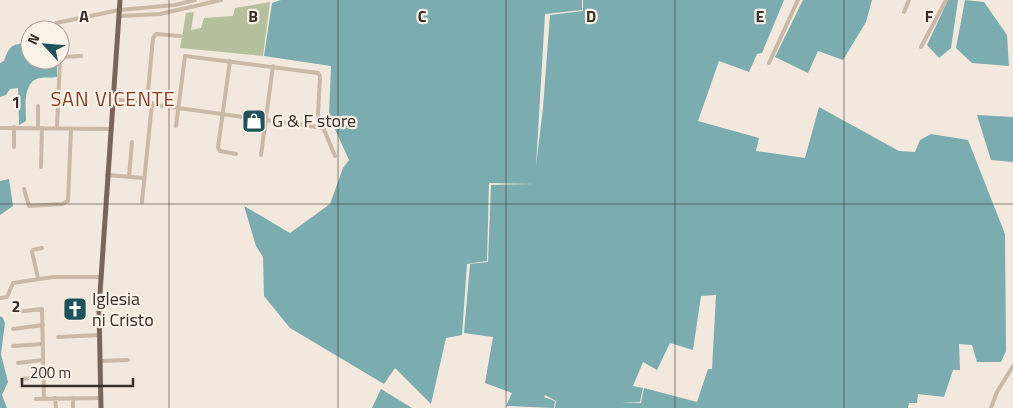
<svg xmlns="http://www.w3.org/2000/svg" width="1013" height="408" font-family="'Titillium Web',sans-serif">
<style>
.green{fill:#b4c19c}
.water{fill:#7bacaf;fill-rule:evenodd}
.lines{fill:none;stroke-linecap:round;stroke-linejoin:round}
.minor{stroke:#cbb9a8;stroke-width:4}
.major{stroke:#79655a;stroke-width:5}
.grid{fill:none;stroke:#372d29;stroke-width:1;stroke-opacity:0.55}
.labels{text-anchor:middle;stroke-width:4.5;stroke-linejoin:round;paint-order:stroke}
.poi-label{font-size:18px;fill:#372d29;stroke:#faf2e9;text-anchor:start}
.quarter-label{font-size:20px;letter-spacing:1px;fill:#873b21;stroke:#faf2e9}
.grid-label{font-size:16px;text-anchor:middle;font-weight:bold;fill:#372d29;stroke:#faf2e9;stroke-width:4.5;stroke-linejoin:round;paint-order:stroke}
</style>
<rect width="100%" height="100%" fill="#f2e8dd"/>
<path class="green" d="M270,2L263,56L180,48L186,13L194,12L191,30L201,28L204,18L233,16L235,8Z"/>
<path class="water" d="M281,0H582V10L545,14L536,166L543,108L550,15L583,11V0H784L762,53L757,54L749,72L719,61L698,121L759,138L756,151L805,158L819,107L899,151L915,152L920,140L931,134L968,140L1005,234L1006,351L1001,362H977L972,345L959,344L960,370H953L944,397L918,394L917,403H909L908,408H555L556,401L545,395L544,397L555,401L554,408L506,406L512,393L485,383L493,337L464,333L470,264L488,262L491,185L534,184L489,183L487,261L467,264L462,335L446,338L431,404L395,368L384,384L290,328L264,296L263,257L256,246L244,206L290,233L330,204L343,168L349,160L329,116L331,66L264,56L272,3ZM716,295L712,369H708L697,402L644,388L641,403L621,402H640L643,388L633,386L643,362L657,370L670,343L693,350L701,296Z
M803,0H872L866,22L843,60L818,51L808,73L775,57Z
M948,0H958L951,48L939,58L927,45Z
M965,0L984,2L1007,35L1009,66L972,63L956,48Z
M30,42V60H57V77C51,78 46,77 40,78C22,81 26,108 26,121L19,125L18,88L10,89L6,95L0,97V63L4,61C10,44 12,45 30,42Z
M977,115L1013,117V162L991,160Z
M9,179L13,206L0,215V181Z
M0,316L3,318L5,323L1,354L8,382L2,395L7,408H0Z
M381,389L412,408H372Z"/>
<g class="lines">
<path class="minor" d="M904,12L909,0
M119,16L160,14L221,0
M57,30L56,23L119,10L175,5L195,0
M921,47L946,0
M60,57L81,56
M230,61L218,147L220,151L236,154
M769,63L798,0
M113,99L324,128
M147,102L153,38L156,34L180,36
M176,126L185,56L318,73L320,76L318,115L335,156
M14,127V147
M38,127V106
M57,127L60,60
M0,128L110,129
M261,155L273,66
M41,167L42,128
M107,175L144,178
M129,177L132,142
M24,189L29,206L62,204L68,201L71,129
M142,202L152,103
M38,278L32,252L33,250L42,248
M0,298L7,297L13,283L53,277H101
M16,312L42,309L44,398
M13,329L43,325
M58,337L99,335
M13,346L43,344
M100,361L128,360
M18,363L43,360
M22,379L43,377
M55,398L56,408
M73,398V408
M36,399L101,398
M991,408L997,392L1013,366"/>
<path class="major" d="M101,408L99,308L120,0"/>
</g>
<path class="grid" d="M169,0V408M338,0V408M506,0V408M675,0V408M844,0V408M0,204H1013"/>
<defs>
<g id="shop-square" transform="scale(1.25)"><rect x="-9" y="-9" width="18" height="18" rx="4" fill="#1e5459" stroke="#faf2e9"/><path d="M-5-2.5h2.3a2.7 3.5 0 0 1 5.4 0H5L5.5 6h-11ZM-1.5-2.5h3a1.5 2.3 0 0 0-3 0Z" fill="#fff"/></g>
<g id="church-square" transform="scale(1.25)"><rect x="-9" y="-9" width="18" height="18" rx="4" fill="#1e5459" stroke="#faf2e9"/><path d="M-1.2-6h2.4v3.5h3.3v2.4h-3.3V6h-2.4V-.1h-3.3v-2.4h3.3Z" fill="#fff"/></g>
</defs>
<g fill-rule="evenodd">
<use href="#shop-square" x="254" y="121"/>
<use href="#church-square" x="75" y="309"/>
</g>
<g class="labels">
<g class="poi-label">
<text x="272" y="127">G &amp; F store</text>
<text x="92" y="305">Iglesia<tspan x="92" dy="21">ni Cristo</tspan></text>
</g>
<g class="quarter-label">
<text x="113" y="106">SAN VICENTE</text>
</g>
</g>
<g class="grid-label">
<text x="84" y="22">A</text>
<text x="253" y="22">B</text>
<text x="422" y="22">C</text>
<text x="591" y="22">D</text>
<text x="760" y="22">E</text>
<text x="929" y="22">F</text>
<text x="16" y="108">1</text>
<text x="16" y="312">2</text>
</g>
<g transform="translate(45 45) rotate(296)"><circle r="24" fill="#faf2e9" stroke="#aca39c"/>
<path d="M0-4L9 19L0 12L-9 19Z" fill="#1e5459"/>
<text y="-8" font-size="14" font-weight="bold" text-anchor="middle" fill="#372d29">N</text>
</g>
<path d="M22 378v8h111v-8" fill="none" stroke="#372d29" stroke-width="2.5"/>
<text x="30" y="378" font-size="15" fill="#372d29" stroke="#faf2e9" stroke-width="4" paint-order="stroke">200 m</text>
</svg>
